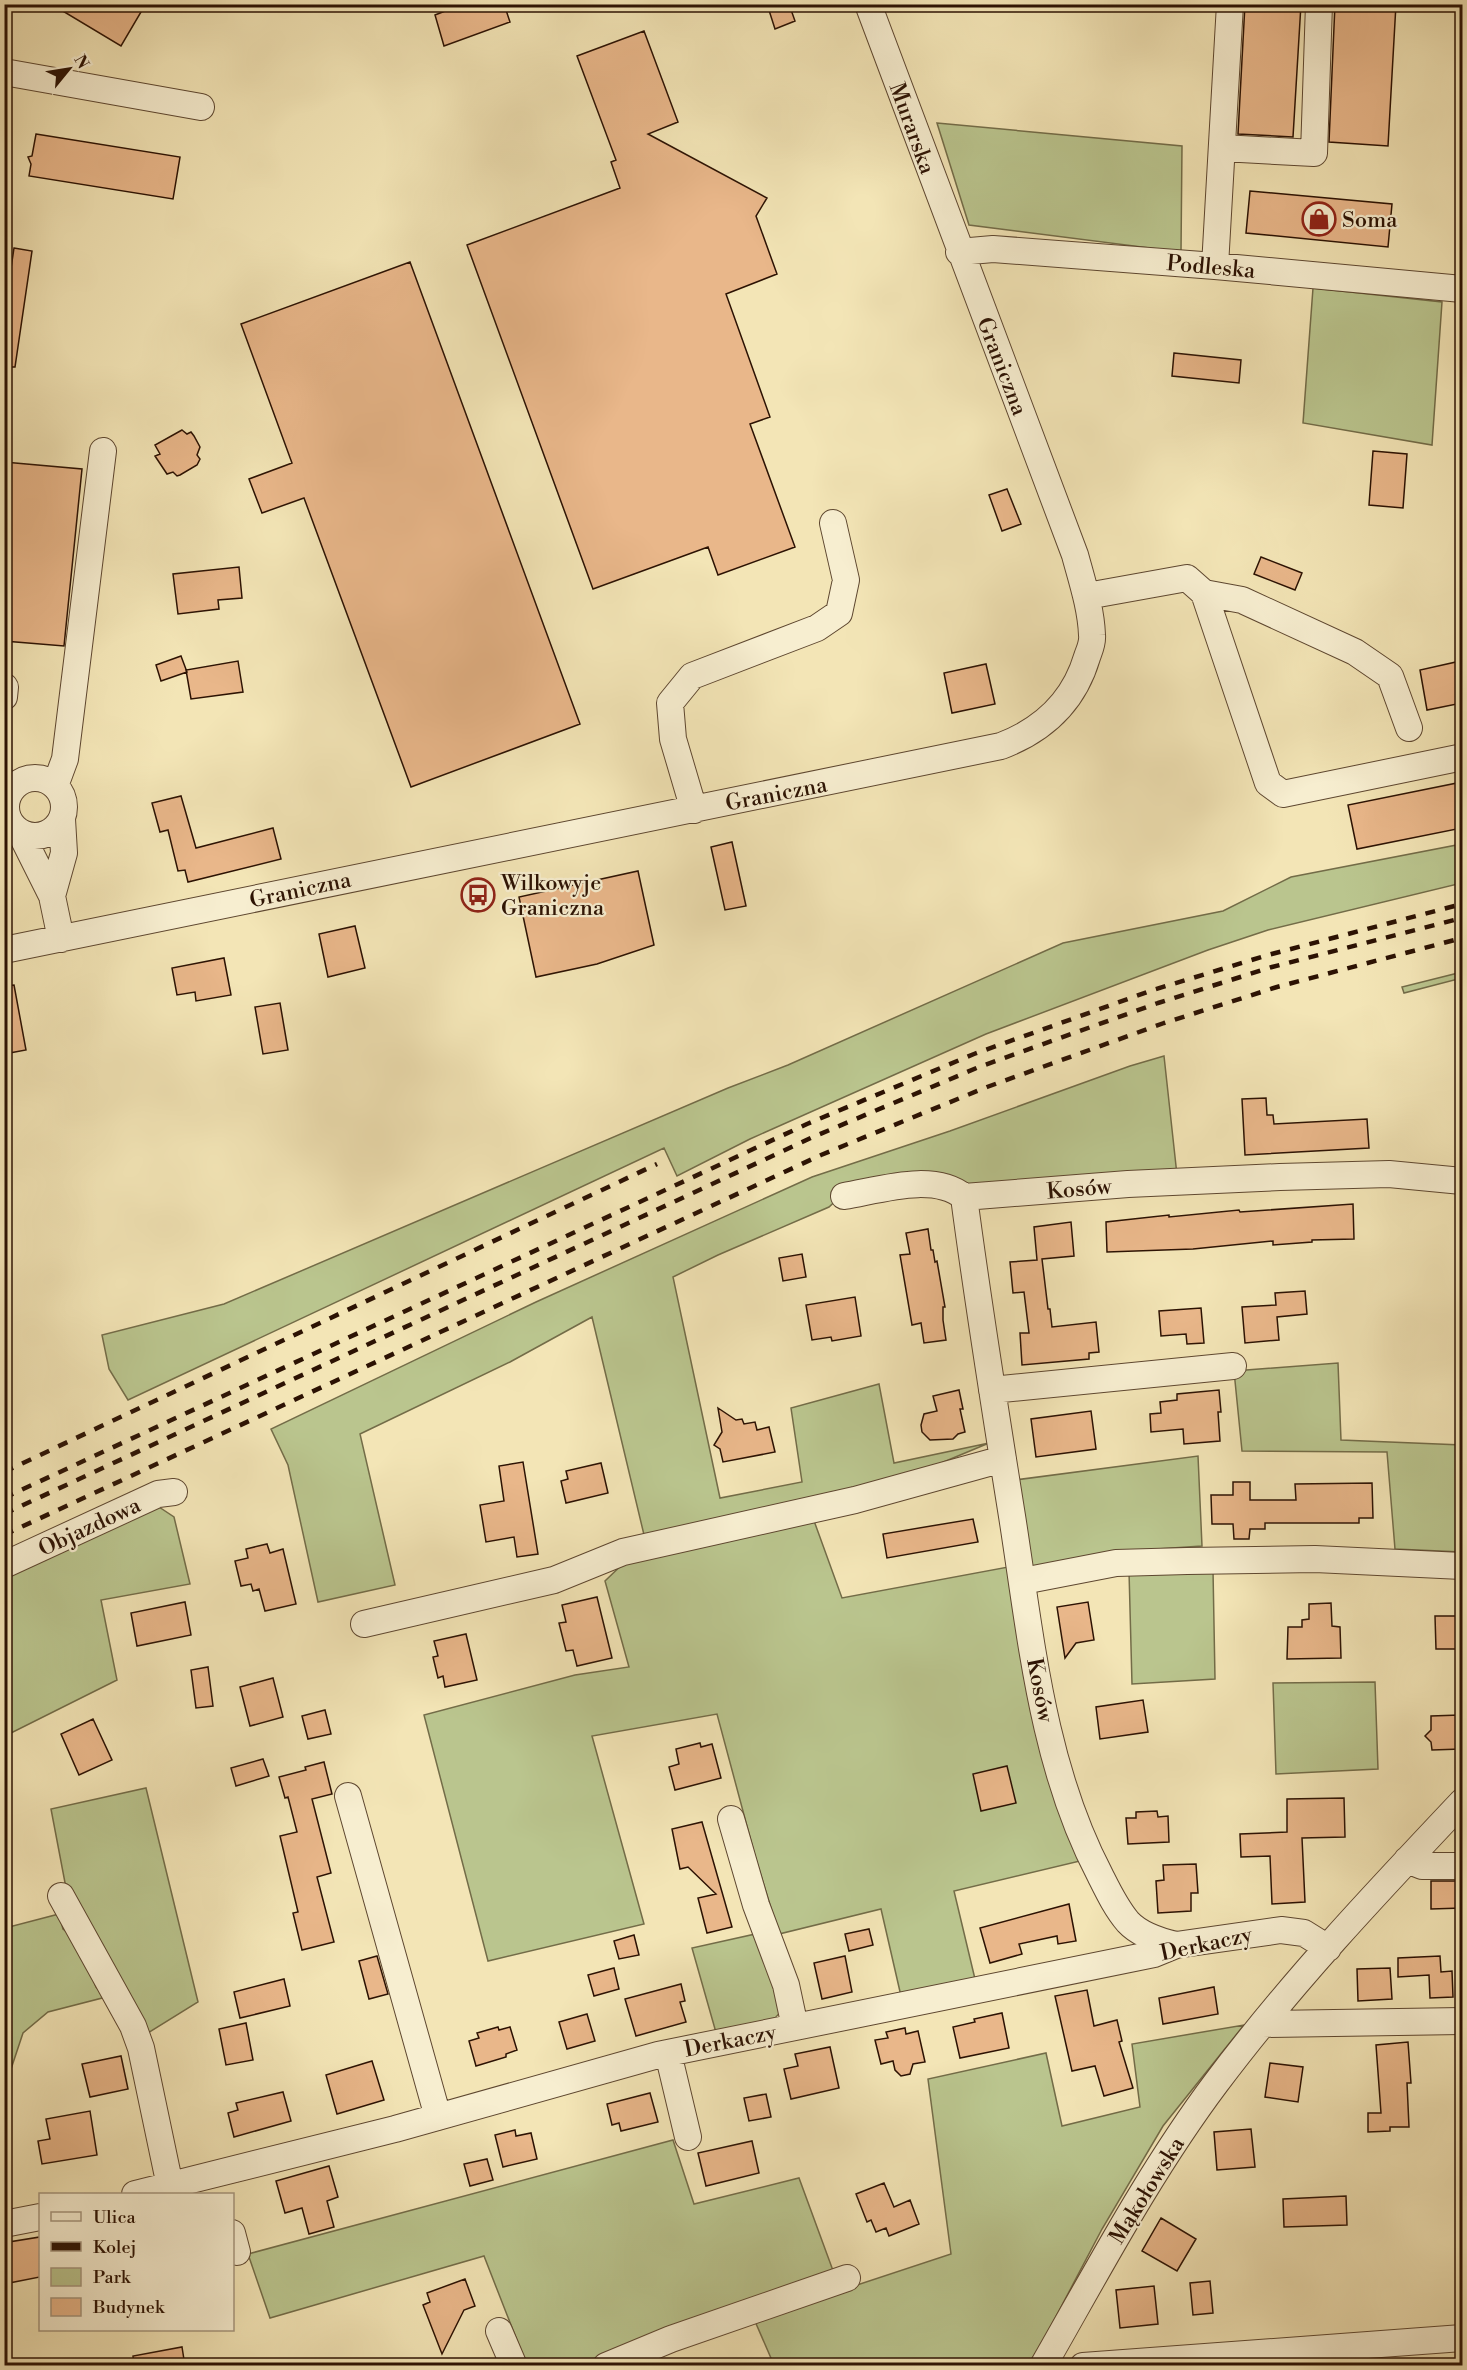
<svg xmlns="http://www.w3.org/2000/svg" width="1467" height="2370" font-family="'Libre Bodoni',serif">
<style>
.green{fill:#bac58e;stroke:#736c48;stroke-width:1.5}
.building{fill:#e9b78a;stroke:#2c1203;stroke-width:1.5}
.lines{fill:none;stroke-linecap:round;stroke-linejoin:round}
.minor-casing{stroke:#5e4730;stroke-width:28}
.minor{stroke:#f7eed0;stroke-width:26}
.rail{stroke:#2c1203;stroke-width:4.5;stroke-dasharray:10 10;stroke-linecap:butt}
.labels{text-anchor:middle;stroke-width:4.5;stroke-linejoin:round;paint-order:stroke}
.street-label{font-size:22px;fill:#2c1203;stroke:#f7eed0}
.poi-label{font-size:22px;fill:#2c1203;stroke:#f7eed0;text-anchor:start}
</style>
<rect width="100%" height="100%" fill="#f3e5b6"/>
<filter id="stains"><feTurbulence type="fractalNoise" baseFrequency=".00333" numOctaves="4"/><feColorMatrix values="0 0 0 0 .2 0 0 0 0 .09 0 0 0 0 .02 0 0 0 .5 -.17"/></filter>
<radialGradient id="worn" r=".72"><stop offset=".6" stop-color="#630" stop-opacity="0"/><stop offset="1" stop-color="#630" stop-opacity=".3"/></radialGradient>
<path class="green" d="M937,123L1182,146L1181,252L969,225Z
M1313,288L1442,302L1432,445L1303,423Z
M1462,844V883L1268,930L1208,950L986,1034L750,1139L677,1176L664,1148L128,1400L109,1369L102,1335L224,1304L728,1088L788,1065L1063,943L1223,911L1291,877Z
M1462,972V978L1404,993L1402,987Z
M1164,1056L1177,1175L845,1192L829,1207L718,1255L673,1277L720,1498L802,1482L791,1408L879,1384L894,1463L989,1443L898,1481L645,1539L592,1317L510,1362L360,1434L395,1585L318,1602L288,1465L271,1429L536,1302L812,1177L950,1131L1130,1066Z
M1338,1363L1341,1440L1462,1445V1552L1395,1549L1387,1452L1242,1451L1234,1371Z
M1198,1456L1202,1546L1157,1549L1030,1570L1015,1480Z
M156,1505L174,1517L190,1584L101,1600L117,1680L5,1736V1575Z
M813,1518L842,1598L1008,1567L1080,1861L954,1891L975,1979L901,1996L881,1909L779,1934L755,1856L717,1714L592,1736L644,1924L488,1961L424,1715L575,1675L629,1667L605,1581L629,1558Z
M1213,1570L1215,1679L1132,1684L1129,1571Z
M1375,1682L1378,1769L1276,1774L1273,1683Z
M146,1788L198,2002L143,2036L66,1888L51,1809Z
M59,1914L63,1929L80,1942L96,1987L106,1997L48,2012L23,2033L11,2069L5,2070V1928Z
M760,1933L784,2006C773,2030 741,2030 717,2036L692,1948Z
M1244,2025L1163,2126L1102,2229L1040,2347L1028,2365H774L754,2319L951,2254L928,2079L1046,2053L1062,2126L1140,2107L1132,2044Z
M673,2140L694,2204L799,2178L835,2276L589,2365L527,2366L484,2256L270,2318L248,2254Z"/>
<path class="building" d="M51,4H129L141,12L121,46Z
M463,4H504L510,22L444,46L435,15Z
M767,4H789L795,21L775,29Z
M1245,4H1301L1293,137L1238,134Z
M1335,4H1396L1388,146L1329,142Z
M644,31L678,122L648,134L767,198L756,216L777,274L726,294L770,417L750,424L795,547L718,575L708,547L593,589L467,245L620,188L611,162L616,160L577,56Z
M36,134L180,157L173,199L29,176L31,164L28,157L32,156Z
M1250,191L1392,204L1388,247L1246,233Z
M14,248L32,251L15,367H4V274L10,275Z
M410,262L580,724L411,787L304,498L262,513L249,479L292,463L241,324Z
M1174,353L1241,360L1239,383L1172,376Z
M182,430L187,434L191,432L194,436L200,447L197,455L200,459L197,465L180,475L177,476L173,472L167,474L155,456L160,454L155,445Z
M1373,451L1407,454L1403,508L1369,505Z
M4,462L82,469L64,646L4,641Z
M1007,489L1021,524L1002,531L989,495Z
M1261,557L1302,573L1295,590L1254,574Z
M239,567L242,598L218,600L219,609L178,614L173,574Z
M181,656L187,672L161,681L156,665Z
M238,661L243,692L191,699L186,670Z
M1456,662L1462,703L1427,710L1420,670Z
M986,664L995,704L952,713L944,673Z
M1462,782V828L1357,849L1348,805Z
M181,796L196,848L273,828L281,859L188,882L185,870L178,871L168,830L160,832L152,803Z
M732,842L746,906L725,910L711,847Z
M638,871L654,945L597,964L536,977L519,897Z
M355,926L365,968L328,977L319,934Z
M224,958L231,995L196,1001L195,992L177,995L172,968Z
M14,985L26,1050L4,1054V986Z
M280,1003L288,1050L263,1054L255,1007Z
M1266,1098L1267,1115H1273L1274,1124L1367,1119L1369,1148L1245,1155L1242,1099Z
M1353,1204L1354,1239L1312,1240V1242L1273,1245V1241L1193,1249L1107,1252L1106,1222L1169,1215V1217L1239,1210L1240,1212Z
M1071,1222L1074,1256L1042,1259L1048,1309H1050L1052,1327L1096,1322L1099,1352L1089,1353V1359L1022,1365L1020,1333H1029L1024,1292L1013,1293L1010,1262L1037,1260L1034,1227Z
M928,1229L931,1250H933L935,1262L937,1261L945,1307H943V1320L946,1340L924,1343L921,1323L912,1325L900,1255L910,1254L906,1233Z
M802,1254L806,1277L783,1281L779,1258Z
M1305,1291L1307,1314L1277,1317L1279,1340L1245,1343L1242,1307L1276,1305L1275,1293Z
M855,1297L861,1336L832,1341L831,1337L812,1340L806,1305Z
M1201,1308L1204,1343L1187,1344L1186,1334L1161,1336L1159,1311Z
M959,1390L963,1409H960L965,1432L958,1434L953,1439L930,1440L922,1432L921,1425L924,1414L937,1411L933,1396Z
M1219,1390L1221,1412H1218L1220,1441L1184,1444L1183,1429L1151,1432L1150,1414L1161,1413L1160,1402L1177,1400V1394Z
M718,1408L736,1420L742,1419L744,1424L755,1422L757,1430L769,1427L775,1452L723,1462L720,1449L714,1445L722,1432Z
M1091,1411L1096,1449L1036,1457L1031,1419Z
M523,1462L538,1554L517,1557L514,1537L486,1542L480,1505L504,1501L499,1466Z
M601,1463L608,1493L566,1503L561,1481L568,1479L566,1471Z
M1233,1482H1250V1500H1296L1295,1484L1372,1483L1373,1518H1359V1523H1265V1529H1250L1249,1539H1234L1233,1524H1212L1211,1495H1233Z
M973,1519L978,1542L887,1558L883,1534Z
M267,1544L270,1553L283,1549L296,1604L265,1611L259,1589L253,1591L251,1584L241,1586L235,1561L248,1558L246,1549Z
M597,1597L612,1658L577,1666L573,1650L566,1651L559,1623L566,1622L562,1605Z
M185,1602L191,1635L137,1646L131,1613Z
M1088,1602L1094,1640L1076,1643L1065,1658L1057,1607Z
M1331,1603L1332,1626L1340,1627L1341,1658L1287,1659L1288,1627H1302V1620L1309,1619V1604Z
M1435,1616H1462V1649H1436Z
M466,1634L477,1680L445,1687L443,1676L438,1678L433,1657L438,1656L434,1641Z
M208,1667L213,1706L196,1708L191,1670Z
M273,1678L283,1717L250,1726L240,1687Z
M1143,1700L1148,1732L1100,1739L1096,1707Z
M325,1710L331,1734L308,1739L302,1716Z
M1460,1715L1462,1716L1461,1749L1432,1750L1431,1742L1425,1736L1431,1730V1716Z
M93,1719L112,1760L79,1775L61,1734Z
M700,1743L701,1747L712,1744L721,1778L675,1790L669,1767L679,1764L676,1749Z
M263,1759L269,1776L236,1786L231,1768Z
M324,1762L332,1794L312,1799L331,1873L317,1877L334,1942L302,1950L293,1913L298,1912L280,1836L297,1832L288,1797L285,1798L279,1777L306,1770L305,1767Z
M1007,1766L1016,1803L981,1811L973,1774Z
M1344,1798L1345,1837L1302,1838L1305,1902L1272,1904L1270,1856L1241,1857L1240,1834L1287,1832V1799Z
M1157,1811L1158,1817L1168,1816L1169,1842L1128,1844L1126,1818H1136V1812Z
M702,1822L732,1927L707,1933L698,1898L716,1894L688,1867L680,1869L672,1829Z
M1196,1864L1198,1893H1191V1911L1158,1913L1156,1881L1164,1880L1163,1865Z
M1431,1881H1462V1908L1431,1909Z
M1069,1904L1076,1941L1058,1944L1057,1936L1019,1944L1022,1954L990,1963L980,1928Z
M869,1929L873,1945L849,1951L845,1934Z
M634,1935L639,1955L619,1959L614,1941Z
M377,1956L388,1994L369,1999L359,1961Z
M845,1956L852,1992L822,1999L814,1963Z
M1440,1956L1441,1972L1452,1971L1453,1997L1430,1998L1429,1975L1398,1977V1958Z
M614,1968L619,1989L594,1996L588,1975Z
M1390,1968L1392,1999L1358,2001L1357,1969Z
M284,1979L290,2006L240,2018L234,1992Z
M681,1984L685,2001L680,2002L686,2022L636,2036L625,1999Z
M1214,1987L1218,2014L1163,2024L1159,1998Z
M1087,1990L1094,2026L1117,2020L1122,2041L1119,2042L1133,2088L1104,2096L1095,2066L1072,2071L1055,1996Z
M1002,2013L1009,2048L960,2058L953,2027L975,2022L974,2019Z
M587,2014L595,2041L567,2049L559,2022Z
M246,2023L253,2060L226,2065L219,2029Z
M498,2027L499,2030L510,2027L517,2050L506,2054V2057L476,2066L469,2041L479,2038L477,2033Z
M905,2028L906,2034L918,2031L925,2062L913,2064L910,2074L901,2076L895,2070L893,2061L881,2064L875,2040L888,2038L886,2032Z
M1408,2042L1411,2083H1407L1409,2127H1390V2131L1368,2132V2113H1381L1376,2045Z
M830,2047L839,2088L791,2099L784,2069L798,2066L795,2054Z
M121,2056L128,2089L90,2097L82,2064Z
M372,2061L384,2100L337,2114L326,2075Z
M1270,2063L1303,2067L1298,2102L1265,2097Z
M283,2092L291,2121L234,2137L228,2113L238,2110L236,2103Z
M650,2093L658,2122L621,2131L619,2123L612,2125L607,2104Z
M766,2094L771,2117L749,2121L744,2098Z
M90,2111L97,2155L42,2164L38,2141L50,2139L46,2119Z
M1251,2129L1255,2167L1217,2170L1214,2132Z
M515,2130L516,2136L531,2133L537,2159L503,2167L495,2135Z
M752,2141L759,2173L706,2186L698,2153Z
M487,2159L493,2180L470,2186L464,2164Z
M329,2166L338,2197L327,2201L334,2227L309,2234L302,2208L285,2213L276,2181Z
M884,2183L894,2207L910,2200L919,2224L889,2236L886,2228L876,2232L871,2220L867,2222L856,2194Z
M1346,2196L1347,2225L1284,2227L1283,2199Z
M1161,2218L1196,2239L1177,2271L1142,2251Z
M40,2237V2277L4,2284V2246L9,2245V2242Z
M465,2279L475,2306L464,2310L442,2354L423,2305L430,2302L427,2293Z
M1210,2281L1213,2313L1193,2315L1190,2283Z
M1154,2286L1158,2324L1120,2328L1116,2290Z
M182,2347L185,2366H134L133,2356Z"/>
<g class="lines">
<g class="minor-casing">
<path id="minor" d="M4,72L201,107
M1222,148L1314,153L1319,4
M959,252L993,249L1215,266L1462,289
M1215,266L1230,4
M1204,593L1242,600L1355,652L1390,676L1409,728
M1087,596L1187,578L1204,593L1268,783L1283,794L1458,758
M4,697L5,687
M6 807a29 29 0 1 1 58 0a29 29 0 1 1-58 0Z
M55,786L65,759L103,451
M694,810L673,739L670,703L692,676L817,628L839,613L846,580L833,523
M20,832L52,896L61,939
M52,896L64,853L62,819
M4,950L1001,746C1043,730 1074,701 1087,657C1089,651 1093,643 1092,635C1091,608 1082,581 1075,555L868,4
M844,1196C880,1190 934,1172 964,1197
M992,1390L1233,1366
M4,1565L158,1494L174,1492
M1023,1581L1116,1563L1187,1561L1315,1559L1462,1566
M364,1624L554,1580L623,1552L855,1500L1003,1459
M348,1796L438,2117
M731,1819L756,1905L786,1985L795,2027
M1407,1860L1422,1866H1462
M61,1896L133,2026L141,2048L170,2186
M1176,1945C1159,1941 1140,1935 1128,1922C1116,1908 1108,1891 1100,1875C1042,1765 1031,1637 1012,1516C995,1409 978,1304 964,1197L1128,1184L1280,1177L1389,1174L1462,1181
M1263,2024L1462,2021
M668,2053L688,2137
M135,2194L395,2129L658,2055L1154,1954L1176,1945L1281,1930L1304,1933L1328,1948
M4,2224L40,2217
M232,2233L237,2252
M499,2331L514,2366
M606,2366L671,2339L847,2278
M1043,2366C1098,2270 1150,2171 1216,2083C1291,1983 1377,1892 1462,1802
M1083,2366L1462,2338"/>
</g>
<use href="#minor" class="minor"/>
<path class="rail" d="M4,1472L657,1164
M4,1498L807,1124L974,1054L1153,990L1268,955L1462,904
M4,1514L813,1137L979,1067L1158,1003L1272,967L1462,918
M4,1535L821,1155L987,1087L1164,1023L1277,987L1462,938"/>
</g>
<defs>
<g id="shop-ring" transform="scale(1.725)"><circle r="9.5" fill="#f7eed0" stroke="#8f2418" stroke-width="1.5"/><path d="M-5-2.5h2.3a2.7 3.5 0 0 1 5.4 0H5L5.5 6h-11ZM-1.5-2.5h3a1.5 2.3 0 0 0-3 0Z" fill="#8f2418"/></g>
<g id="bus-ring" transform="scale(1.725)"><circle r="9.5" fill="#f7eed0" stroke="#8f2418" stroke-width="1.5"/><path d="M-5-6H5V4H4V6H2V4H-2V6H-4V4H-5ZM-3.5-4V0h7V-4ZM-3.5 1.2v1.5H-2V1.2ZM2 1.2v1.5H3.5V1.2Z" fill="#8f2418"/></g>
</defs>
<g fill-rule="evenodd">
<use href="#shop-ring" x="1319" y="219"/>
<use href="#bus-ring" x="478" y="895"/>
</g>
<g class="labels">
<g class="street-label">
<text transform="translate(913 128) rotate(70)" y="8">Murarska</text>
<text transform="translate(1211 266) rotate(5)" y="8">Podleska</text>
<text transform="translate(1003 366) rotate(69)" y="8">Graniczna</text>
<text transform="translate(776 793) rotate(-11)" y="8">Graniczna</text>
<text transform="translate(300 889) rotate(-12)" y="8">Graniczna</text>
<text transform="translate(1079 1188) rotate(-5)" y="8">Kosów</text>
<text transform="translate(89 1526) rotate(-25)" y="8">Objazdowa</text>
<text transform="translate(1041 1690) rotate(79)" y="8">Kosów</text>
<text transform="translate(1206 1943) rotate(-12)" y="8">Derkaczy</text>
<text transform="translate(730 2040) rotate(-11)" y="8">Derkaczy</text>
<text transform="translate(1146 2190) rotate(-58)" y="8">Mąkołowska</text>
</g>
<g class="poi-label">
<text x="1342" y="227">Soma</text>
<text x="501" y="890">Wilkowyje<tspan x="501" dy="25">Graniczna</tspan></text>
</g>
</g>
<rect width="1467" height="2370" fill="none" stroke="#f3e5b6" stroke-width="24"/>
<rect x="6" y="6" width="1455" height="2358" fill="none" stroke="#2c1203" stroke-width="3"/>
<rect x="12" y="12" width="1443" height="2346" fill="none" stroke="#2c1203" stroke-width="1.5"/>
<rect x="39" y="2193" width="195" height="138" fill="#f7eed0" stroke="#a6967e" stroke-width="1.5"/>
<rect x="51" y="2212" width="30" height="9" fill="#f7eed0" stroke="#a6967e" stroke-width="1.5"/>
<text x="93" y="2223" font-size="18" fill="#2c1203">Ulica</text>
<rect x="51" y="2242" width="30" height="9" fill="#2c1203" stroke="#a6967e" stroke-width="1.5"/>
<text x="93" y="2253" font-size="18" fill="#2c1203">Kolej</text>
<rect x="51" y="2268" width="30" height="18" fill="#bac58e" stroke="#a6967e" stroke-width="1.5"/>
<text x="93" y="2283" font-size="18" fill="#2c1203">Park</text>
<rect x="51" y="2298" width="30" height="18" fill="#e9b78a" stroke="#a6967e" stroke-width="1.5"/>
<text x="93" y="2313" font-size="18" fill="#2c1203">Budynek</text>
<g transform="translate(69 69) rotate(60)" stroke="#f7eed0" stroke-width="4.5" paint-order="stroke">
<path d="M0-4.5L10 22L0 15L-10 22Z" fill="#2c1203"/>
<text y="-9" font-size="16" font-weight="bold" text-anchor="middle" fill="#2c1203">N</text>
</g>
<rect width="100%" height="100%" filter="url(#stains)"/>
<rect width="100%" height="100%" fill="url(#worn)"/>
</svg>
